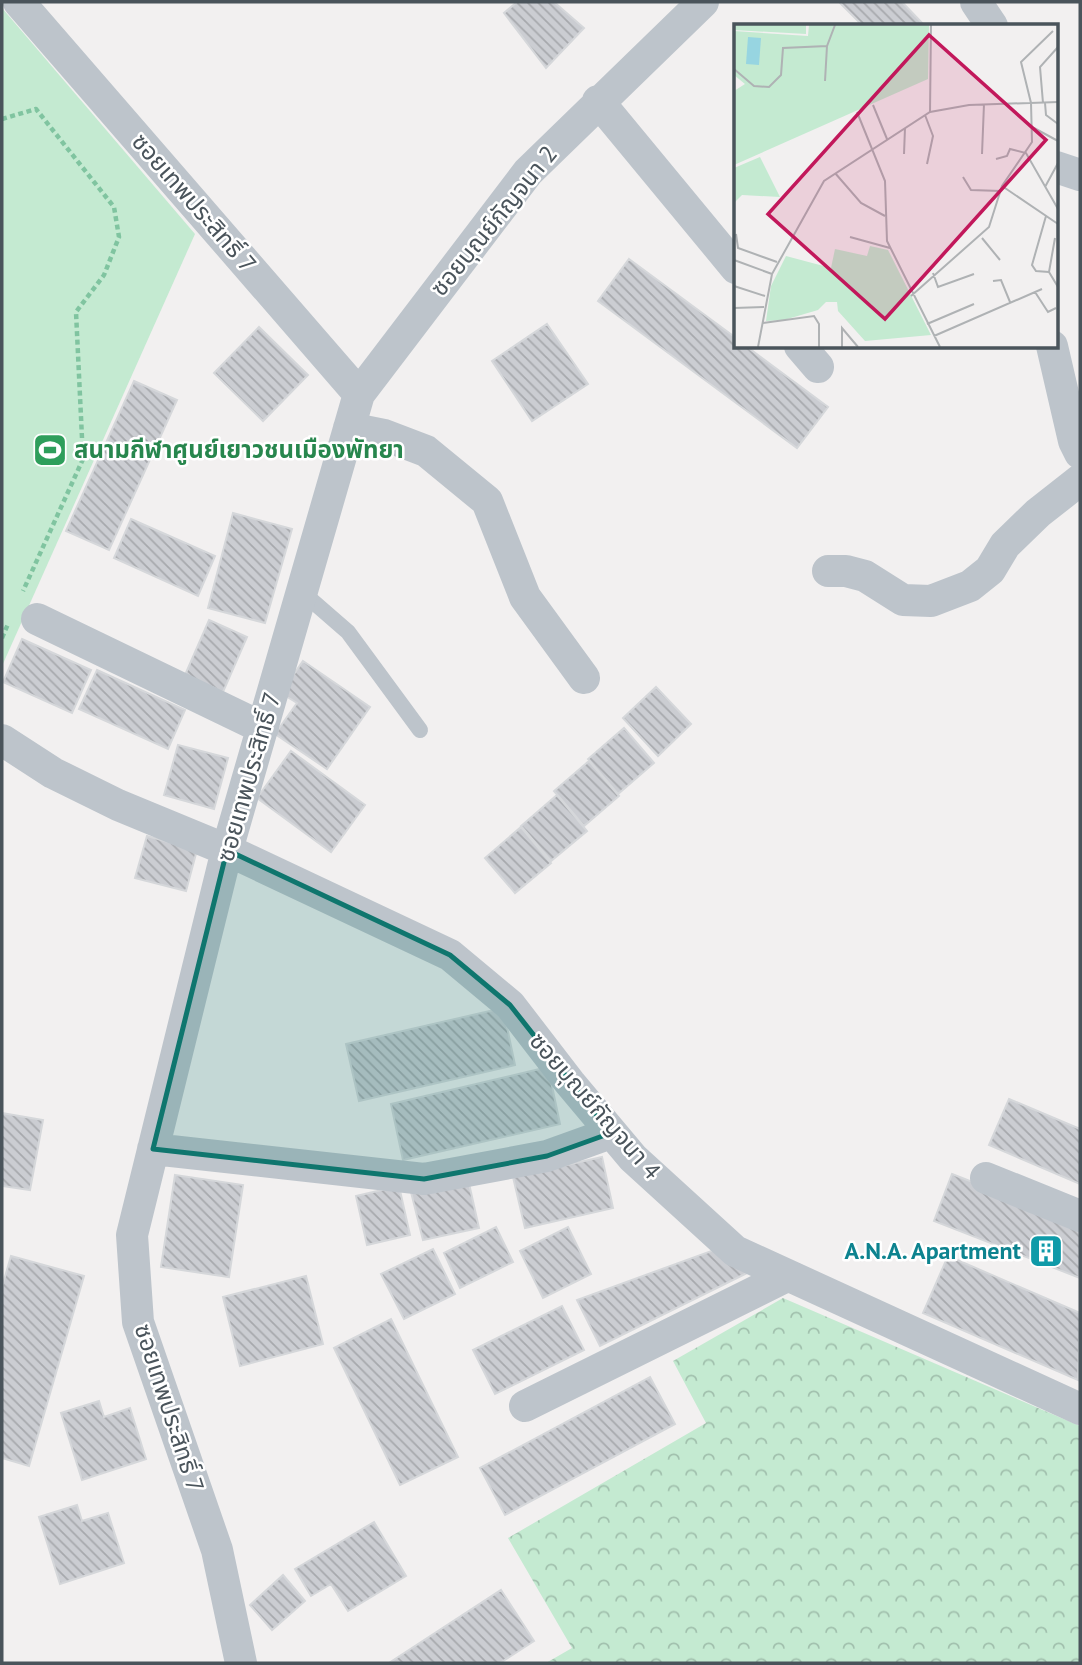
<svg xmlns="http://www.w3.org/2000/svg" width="1082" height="1665" font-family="'PT Sans','Noto Sans Thai',sans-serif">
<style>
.grass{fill:#c4ead1}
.forest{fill:url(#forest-crowns)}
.building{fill:url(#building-back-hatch);stroke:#d5d7da;stroke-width:2}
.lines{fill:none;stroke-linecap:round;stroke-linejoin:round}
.path{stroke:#80c4a0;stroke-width:4.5;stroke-dasharray:5 3.5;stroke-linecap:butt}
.service{stroke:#bdc4cb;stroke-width:16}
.minor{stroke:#bdc4cb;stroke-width:32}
.marked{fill:#0f766e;fill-opacity:0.2;stroke:#0f766e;stroke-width:5;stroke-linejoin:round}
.labels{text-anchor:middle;stroke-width:5;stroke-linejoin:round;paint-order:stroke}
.street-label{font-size:24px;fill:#4a545b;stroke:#fff}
.leisure-label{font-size:24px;font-weight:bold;fill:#27864d;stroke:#fff;text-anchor:start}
.culture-label{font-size:24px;font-weight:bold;fill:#0d838f;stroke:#fff;text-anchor:end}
.inset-road{fill:none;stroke:#afb2b4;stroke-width:2}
.view{fill:#c2185b;fill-opacity:0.15;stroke:#c2185b;stroke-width:3.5}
.inset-edge{fill:none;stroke:#4a545b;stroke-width:3.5}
</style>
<defs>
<pattern id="forest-crowns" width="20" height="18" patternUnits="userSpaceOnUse" patternTransform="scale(1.75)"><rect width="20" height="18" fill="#c4ead1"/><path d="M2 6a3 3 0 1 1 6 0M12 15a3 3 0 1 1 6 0" fill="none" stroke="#a1c0ad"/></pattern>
<pattern id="building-back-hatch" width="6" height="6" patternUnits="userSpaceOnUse" patternTransform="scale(1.75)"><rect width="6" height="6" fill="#cbcdd2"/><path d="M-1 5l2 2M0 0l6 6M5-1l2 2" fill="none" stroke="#a7a9ad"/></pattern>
</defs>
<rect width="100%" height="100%" fill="#f2f0f0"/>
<path class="grass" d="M2,8L195,234L2,666Z"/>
<path class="forest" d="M783,1298L1080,1426V1663H546L572,1648L508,1538L706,1423L673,1361Z"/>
<path class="building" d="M517,2H554L584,28L546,68L504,13Z
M839,2H902L925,26H863Z
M629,259L736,338V346H746L828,407L797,448L598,301Z
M547,324L588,384L532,421L492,361Z
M259,327L308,375L263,421L214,373Z
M134,381L177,400L109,550L66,531Z
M233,513L292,529L265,623L208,608Z
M131,519L215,556L198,596L114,558Z
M209,620L247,637L223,692L185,675Z
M22,639L91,670L72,713L3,682Z
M303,661L370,707L327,769L275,734L297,703L281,693Z
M97,670L185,710L168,749L79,709Z
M656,687L691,724L658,756L623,718Z
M624,728L654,763L618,794L588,759Z
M178,745L228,758L214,809L164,795Z
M291,751L365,805L331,852L257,798Z
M589,761L619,796L584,826L554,791Z
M557,795L587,831L551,861L521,826Z
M521,827L551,863L515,893L485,858Z
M147,836L197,850L186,891L135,878Z
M503,1008L515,1065L359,1101L346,1044Z
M548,1067L560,1124L403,1160L391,1104Z
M1009,1099L1080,1129V1184L989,1145Z
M2,1113L43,1120L30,1190L2,1186Z
M602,1157L613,1208L525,1228L513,1177Z
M952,1174L1080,1224V1278L934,1221Z
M175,1175L243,1185L229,1277L161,1267Z
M468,1179L479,1228L423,1240L411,1192Z
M399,1186L410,1235L367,1245L356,1196Z
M496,1227L513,1262L460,1288L444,1253Z
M568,1227L591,1274L543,1298L520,1251Z
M433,1249L455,1294L404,1319L381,1274Z
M714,1250L747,1273L600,1346L577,1300Z
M11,1256L84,1276L29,1466L2,1458V1287Z
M948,1256L1080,1313L1078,1380L923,1313Z
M306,1276L323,1344L240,1366L223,1297Z
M562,1306L584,1350L495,1394L473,1350Z
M391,1319L458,1457L400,1485L334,1348Z
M650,1377L675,1424L505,1515L480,1468Z
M99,1401L104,1417L130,1408L146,1459L82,1480L61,1413Z
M77,1505L82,1521L108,1513L124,1563L60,1584L39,1517Z
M374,1522L406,1576L348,1611L331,1584L311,1596L295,1569Z
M283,1575L305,1601L272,1630L250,1605Z
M501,1590L534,1641L500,1663H389Z"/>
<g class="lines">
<path class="path" d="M2,119L36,109L114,207L119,237L104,275L76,312L83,459L23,591
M2,638L8,624"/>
<path class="service" d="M302,592L348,632L420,730"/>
<path class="minor" d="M19,2L359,394
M976,2L992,26
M598,101L736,268
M1056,167L1080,175
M800,346L818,367
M1052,346L1074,441L1080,453
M349,428L384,435L426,451L487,501L525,597L584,678
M828,571H846L865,576L903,600L931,601L970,586L990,570L1005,545L1038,513L1080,480
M37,619L263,728
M2,740L53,773L118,805L227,850L450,955L510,1005L570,1083L633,1158L735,1251L1080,1409
M153,1149L424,1179L547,1156L611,1133
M986,1178L1080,1216
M525,1406L787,1276
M241,1663L217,1550L138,1322L132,1235L227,850L359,394L528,172L703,2"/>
</g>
<path class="marked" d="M227,850L450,955L510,1005L611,1133L547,1156L424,1179L153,1149Z"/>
<defs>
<g id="stadium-square" transform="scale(1.75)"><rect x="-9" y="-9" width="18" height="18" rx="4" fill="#2e9e5b" stroke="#fff"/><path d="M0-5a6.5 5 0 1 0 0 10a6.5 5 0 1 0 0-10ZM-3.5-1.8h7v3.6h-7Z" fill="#fff"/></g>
<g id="building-square" transform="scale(1.75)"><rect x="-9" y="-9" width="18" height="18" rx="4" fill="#0f9aa8" stroke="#fff"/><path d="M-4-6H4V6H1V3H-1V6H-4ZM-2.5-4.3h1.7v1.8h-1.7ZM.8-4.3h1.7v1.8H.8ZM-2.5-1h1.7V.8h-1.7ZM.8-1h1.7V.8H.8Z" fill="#fff"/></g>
</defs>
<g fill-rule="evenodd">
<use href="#stadium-square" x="50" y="450"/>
<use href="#building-square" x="1046" y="1251"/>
</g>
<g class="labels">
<g class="street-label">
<text transform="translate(194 203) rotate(49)" y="8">ซอยเทพประสิทธิ์ 7</text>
<text transform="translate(494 221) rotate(-51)" y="8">ซอยบุณย์กัญจนา 2</text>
<text transform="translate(249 777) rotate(-74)" y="8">ซอยเทพประสิทธิ์ 7</text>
<text transform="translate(595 1106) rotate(49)" y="8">ซอยบุณย์กัญจนา 4</text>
<text transform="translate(169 1408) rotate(72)" y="8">ซอยเทพประสิทธิ์ 7</text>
</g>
<g class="leisure-label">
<text x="74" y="458">สนามกีฬาศูนย์เยาวชนเมืองพัทยา</text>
</g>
<g class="culture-label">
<text x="1021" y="1259">A.N.A. Apartment</text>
</g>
</g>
<g transform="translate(734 24)">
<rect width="324" height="324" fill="#f2f0f0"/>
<path d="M75,1H195L194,55L0,141V67L11,60L0,51V7L74,12ZM26,133L46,173L8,171L0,179V144Z" fill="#c4ead1"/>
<path d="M0,1H72V10L0,6ZM136,222L154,226L197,311L131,317L104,287L103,278H92L84,286L50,296L32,297L37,262L52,232L97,244L101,225L133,232Z" fill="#c4ead1"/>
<path d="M14,13L27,14L25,41L12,40Z" fill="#97d5e1"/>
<path class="inset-road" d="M0,45L20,62L35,63L47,51L49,24L93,22L101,1M91,57L93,22M309,79L306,43L324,23M311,79L312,91L324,100M139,81L153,115M123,88L151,157L153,217L206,323M196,88L197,1M191,91L199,112L193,140M300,104L324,117M170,130L171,104M248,130L250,80M262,135L273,132L276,125L292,129L324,185M101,149L127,179L151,192M229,153L237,166L267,167M268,162L324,200M311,163L324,139M312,192L298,241L302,247L315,248M2,210L4,224L43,238M116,213L156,224M248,214L266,236M321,214L315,248L324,263M0,236L38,250M199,249L204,263L240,250M259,257L267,256L276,278M0,262L31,272M301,268L314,288L322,284M177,272L255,203L268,162L298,118L297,79L287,38L319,7M0,284L30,283M29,299L80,292L85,300V323M193,300L240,280M200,312L308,265M24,323L38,250L90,157L196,88L235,81L324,78M108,323V304L124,323"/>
<path class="view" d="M195,11L312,116L151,295L34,190Z"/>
<rect width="324" height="324" class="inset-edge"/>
</g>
<rect width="1082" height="1665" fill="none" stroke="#4a545b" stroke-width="7"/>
</svg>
